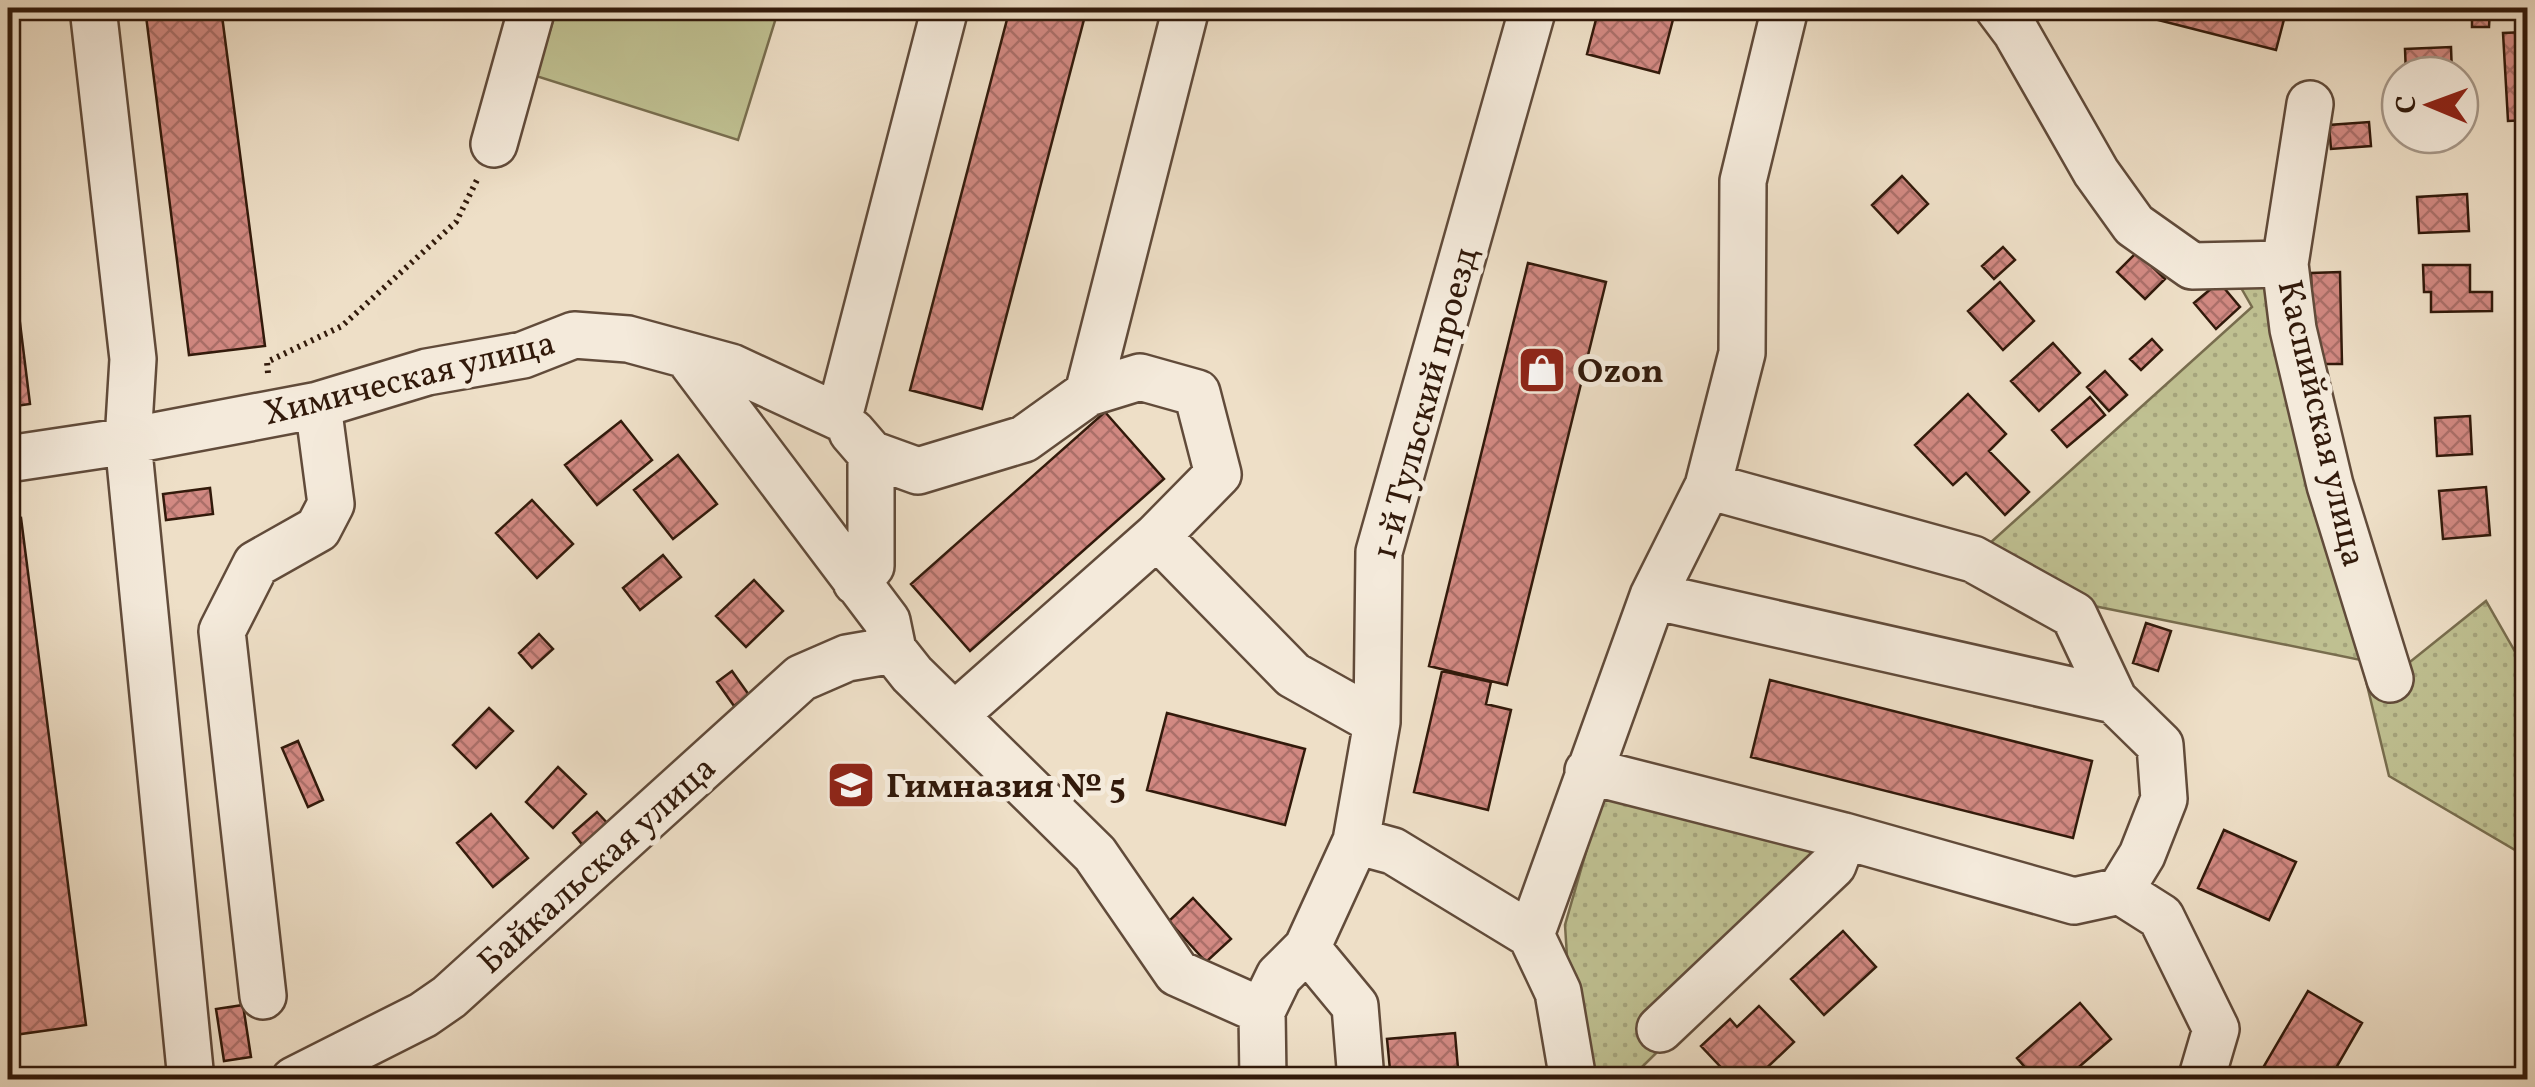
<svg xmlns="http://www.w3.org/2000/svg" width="2535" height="1087" font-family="Vollkorn,serif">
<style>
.grass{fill:url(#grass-dots);stroke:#786d4e;stroke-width:2.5}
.garden{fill:#bfc091;stroke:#786d4e;stroke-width:2.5}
.building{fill:url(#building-cross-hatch);stroke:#321a0b;stroke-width:2.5}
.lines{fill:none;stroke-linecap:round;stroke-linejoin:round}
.minor-casing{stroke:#614b3a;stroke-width:50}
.path{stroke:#321a0b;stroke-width:6;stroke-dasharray:2.5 5;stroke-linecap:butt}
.minor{stroke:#f4eadb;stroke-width:45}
.labels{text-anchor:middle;stroke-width:10;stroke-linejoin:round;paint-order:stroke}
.poi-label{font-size:35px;font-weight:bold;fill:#321a0b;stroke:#f4eadb;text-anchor:start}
.street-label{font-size:35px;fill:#321a0b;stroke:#f4eadb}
</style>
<defs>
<pattern id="grass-dots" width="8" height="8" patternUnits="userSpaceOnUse" patternTransform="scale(2.5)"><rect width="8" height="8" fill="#bfc091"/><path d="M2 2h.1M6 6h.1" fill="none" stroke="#a5a47c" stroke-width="1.8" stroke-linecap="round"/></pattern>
<pattern id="building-cross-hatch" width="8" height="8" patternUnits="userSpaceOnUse" patternTransform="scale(2.5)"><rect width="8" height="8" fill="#d28982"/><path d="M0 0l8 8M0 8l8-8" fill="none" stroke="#ab6f69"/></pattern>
</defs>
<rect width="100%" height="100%" fill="#eedfc7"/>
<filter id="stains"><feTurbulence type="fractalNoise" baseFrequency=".002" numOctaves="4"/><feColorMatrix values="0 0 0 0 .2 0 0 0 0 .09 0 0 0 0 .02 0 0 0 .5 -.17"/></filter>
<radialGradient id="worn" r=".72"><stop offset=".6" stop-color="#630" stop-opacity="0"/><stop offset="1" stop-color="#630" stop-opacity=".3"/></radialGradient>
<path class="grass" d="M2236,279L2270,282L2400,670L2486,601L2517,655L2527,666V857L2389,776L2361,660L2094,606L1979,553L2252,307Z
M1609,793L1861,851L1642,1067L1639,1079H1585L1569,988L1565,925L1601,800Z"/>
<path class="garden" d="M557,8H779L738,140L536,76Z"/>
<path class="building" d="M145,8H221L265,346L189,355Z
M1010,8H1087L982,409L910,390Z
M1599,8H1676L1659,73L1587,54Z
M2111,8H2287L2276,50Z
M2394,8H2431V19H2394Z
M2472,8H2490L2489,27H2472Z
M2526,32L2528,120L2508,121L2503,33Z
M2451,47L2452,75H2406L2405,49Z
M2392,83H2400V107H2393Z
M2369,122L2371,146L2331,149L2329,125Z
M1902,176L1928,204L1898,233L1872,205Z
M2467,194L2469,231L2419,233L2417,197Z
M2003,247L2015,260L1994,279L1982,266Z
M2137,252L2165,279L2145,299L2117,272Z
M1528,263L1606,282L1507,685L1429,666Z
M2423,265H2470V292H2492V311L2431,312V292H2424Z
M2340,272L2342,364H2314L2311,273Z
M2000,282L2034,321L2003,350L1968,311Z
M2219,282L2240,307L2216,329L2194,303Z
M20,323L30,404L8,407V325Z
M2152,339L2162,350L2141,370L2130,359Z
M2053,343L2080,373L2039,411L2011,381Z
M2105,371L2127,395L2109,411L2087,387Z
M1968,394L2006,434L1989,451L2029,492L2005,515L1966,473L1953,485L1915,445Z
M2090,397L2105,415L2067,447L2052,430Z
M1105,412L1164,479L970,651L911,584Z
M2470,416L2472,454L2437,456L2435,418Z
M621,421L652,460L597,505L565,465Z
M678,455L717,504L673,539L634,490Z
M2486,487L2490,535L2443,539L2439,491Z
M210,488L213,514L166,520L163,494Z
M532,500L573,544L537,578L496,533Z
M21,518L86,1025L14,1035L8,983V520Z
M663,555L681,577L640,610L623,588Z
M754,580L783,611L746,647L716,616Z
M2146,623L2171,631L2158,671L2133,663Z
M539,634L553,649L532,668L519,653Z
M732,671L749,695L734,706L717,682Z
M1442,671L1491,682L1486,704L1511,710L1488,810L1414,792Z
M1770,680L2092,761L2073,838L1751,757Z
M489,708L513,731L476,768L453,745Z
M1167,713L1305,749L1285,825L1147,790Z
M298,741L323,800L308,807L282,748Z
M558,767L586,794L553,828L526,802Z
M597,812L610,826L584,847L573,833Z
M491,814L528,858L493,887L457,843Z
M2224,830L2296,862L2269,920L2198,888Z
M1193,898L1231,939L1206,962L1169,921Z
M1843,931L1876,967L1824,1015L1791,979Z
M2308,991L2362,1023L2329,1080H2286L2264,1066Z
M2080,1003L2111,1039L2064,1080H2036L2017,1058Z
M243,1005L251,1057L224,1061L216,1009Z
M1759,1006L1794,1042L1755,1079L1744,1068L1732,1079L1701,1046L1730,1019L1737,1027Z
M1455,1033L1459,1080H1391L1387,1039Z"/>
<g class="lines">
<g class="minor-casing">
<path id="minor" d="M93,8L133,359L128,441L191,1080
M1998,8L2016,32L2096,172L2134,225L2192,266L2285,264
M2310,104L2285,264L2293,329L2330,485L2390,679
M494,144L532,8
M688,357L887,621L893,650L912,674L1095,854L1177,973L1262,1011
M1088,393L1186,8
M852,432L871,454V566L856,582
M871,454L918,471L1024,439L1088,393L1140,377L1197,393L1218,474L1157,536L956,714
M8,459L128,441L318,405L427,372L523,355L574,335L628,339L731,367L839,417L945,8
M1157,536L1293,675L1377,722
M1653,596L2114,700
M1588,771L1844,836L2074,901L2120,891L2142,855L2164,799L2160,745L2114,700L2074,615L1973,559L1708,486
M1356,841L1393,851L1531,935L1558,992L1573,1080
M2120,891L2161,917L2216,1029L2201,1080
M1531,935L1653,596L1708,486L1742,353L1743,181L1785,8
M1307,948L1355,1006L1361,1080
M263,996L222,631L256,564L318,529L331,504L318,405
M1660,1029L1833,865L1844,836
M294,1080L423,1015L449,997L801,678L847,658L893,650
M1263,1080L1262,1011L1279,976L1307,948L1356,841L1377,722L1379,552L1533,8"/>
</g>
<path class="path" d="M268,373L267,362L342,326L456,222L478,178"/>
<use href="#minor" class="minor"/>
</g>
<defs>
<g id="shop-square" transform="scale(2.5)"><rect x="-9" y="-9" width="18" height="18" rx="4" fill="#8f2418" stroke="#f4eadb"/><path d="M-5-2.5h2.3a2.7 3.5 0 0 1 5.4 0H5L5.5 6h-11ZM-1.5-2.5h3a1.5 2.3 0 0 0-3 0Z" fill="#fff"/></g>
<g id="school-square" transform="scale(2.5)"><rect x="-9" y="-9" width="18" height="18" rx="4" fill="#8f2418" stroke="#f4eadb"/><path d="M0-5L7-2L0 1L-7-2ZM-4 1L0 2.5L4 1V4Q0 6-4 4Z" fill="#fff"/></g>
</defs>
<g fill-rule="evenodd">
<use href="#shop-square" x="1542" y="370"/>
<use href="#school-square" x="851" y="785"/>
</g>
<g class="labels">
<g class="poi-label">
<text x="1577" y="382">Ozon</text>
<text x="886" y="797">Гимназия № 5</text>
</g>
<g class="street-label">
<text transform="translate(409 377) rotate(-14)" y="12">Химическая улица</text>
<text transform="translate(1424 403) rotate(-75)" y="12">1-й Тульский проезд</text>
<text transform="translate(2323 423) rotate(77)" y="12">Каспийская улица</text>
<text transform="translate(596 864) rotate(-42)" y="12">Байкальская улица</text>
</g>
</g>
<rect width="2535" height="1087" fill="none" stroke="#eedfc7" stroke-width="40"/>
<rect x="10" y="10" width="2515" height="1067" fill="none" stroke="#321a0b" stroke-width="5"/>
<rect x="20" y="20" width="2495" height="1047" fill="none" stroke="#321a0b" stroke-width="2.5"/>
<g transform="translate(2430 105) rotate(271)"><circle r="48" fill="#f4eadb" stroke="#a69788" stroke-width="2.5"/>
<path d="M0-8L18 38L0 25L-18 38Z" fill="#8f2418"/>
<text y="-15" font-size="28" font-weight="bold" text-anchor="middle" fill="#321a0b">С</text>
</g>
<rect width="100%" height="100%" filter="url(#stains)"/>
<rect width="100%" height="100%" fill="url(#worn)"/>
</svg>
